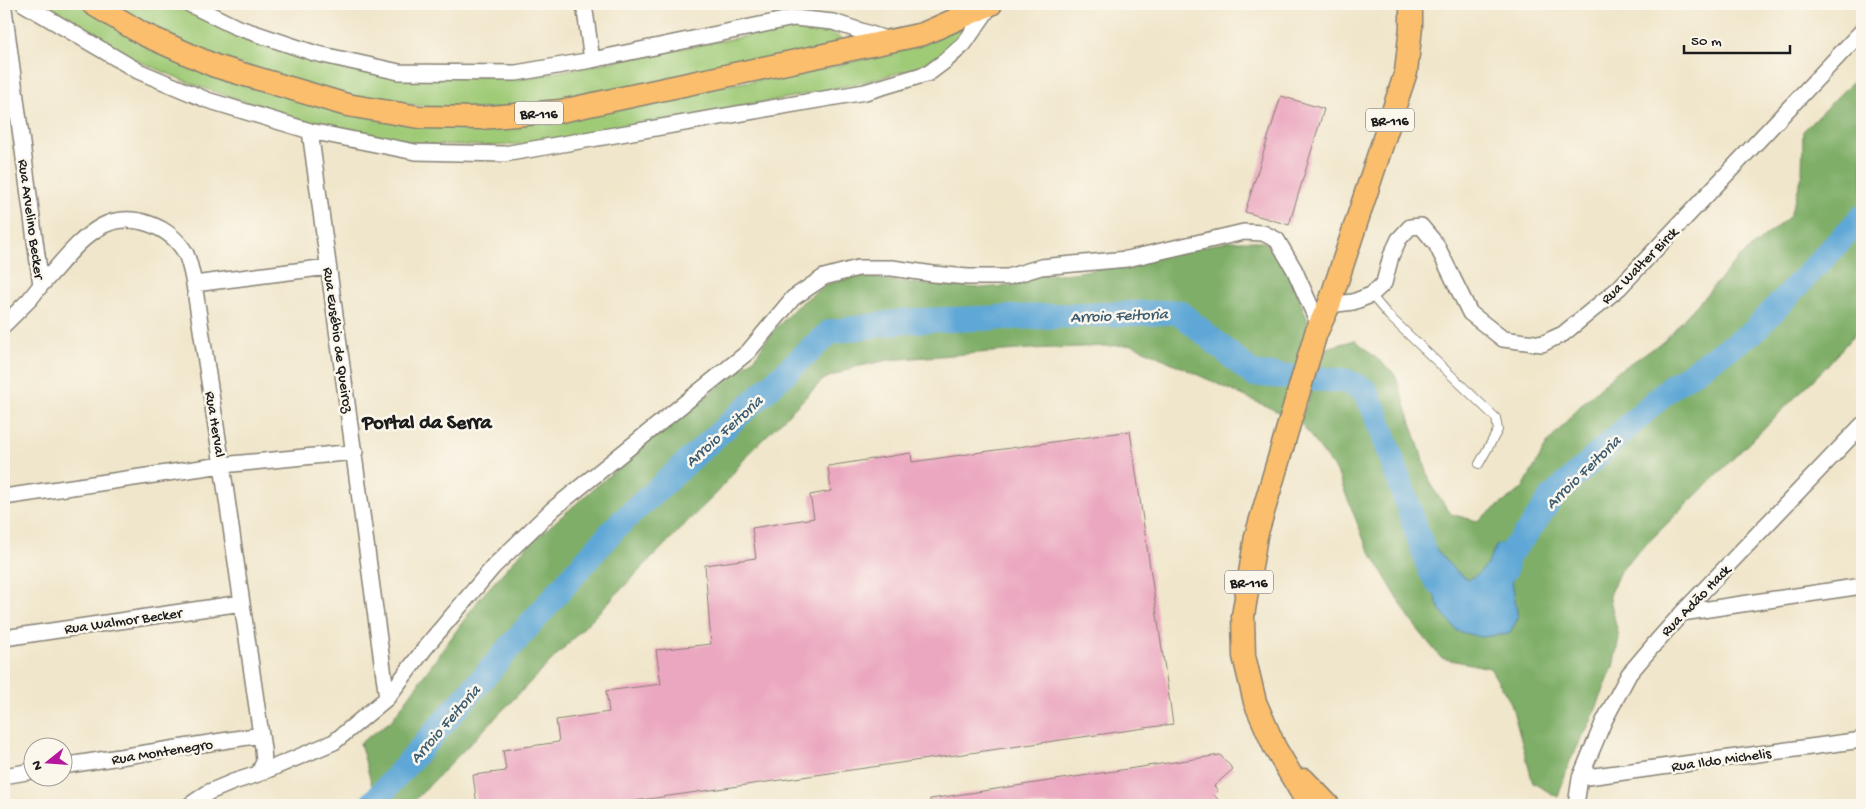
<svg xmlns="http://www.w3.org/2000/svg" width="1866" height="809" font-family="'Gochi Hand',sans-serif">
<style>
.green{fill:#9fca76;stroke:#5e7349}
.forest{fill:#7fae67;stroke:#4e6542}
.water{fill:#5fa7d6;stroke:#3e6279}
.lines{fill:none;stroke-linecap:round;stroke-linejoin:round}
.river{stroke:#5fa7d6;stroke-width:25}
.building{fill:#eba7c0}
.service-casing{stroke:#868174;stroke-width:10}
.minor-casing{stroke:#868174;stroke-width:18}
.primary-casing{stroke:#868174;stroke-width:25}
.service{stroke:#fff;stroke-width:8}
.minor{stroke:#fff;stroke-width:15}
.primary{stroke:#fabe6d;stroke-width:22}
.labels{text-anchor:middle;stroke-width:5;stroke-linejoin:round;paint-order:stroke}
.shield{fill:#fbf7ec;stroke:#5f5e5a;stroke-width:1}
.shield-label{font-size:14px;font-weight:bold;fill:#1c1c1c}
.street-label{font-size:15px;fill:#1c1c1c;stroke:#fbf7ec}
.water-label{font-size:16px;font-style:italic;fill:#3a5b70;stroke:#fbf7ec}
.district-label{font-size:20px;font-weight:bold;fill:#1c1c1c;stroke:#fbf7ec}
</style>
<rect width="100%" height="100%" fill="#fbf7ec"/>
<filter id="ink" filterUnits="userSpaceOnUse"><feTurbulence type="fractalNoise" baseFrequency=".02" numOctaves="2"/><feDisplacementMap in="SourceGraphic" scale="10" xChannelSelector="R" yChannelSelector="G"/><feConvolveMatrix kernelMatrix="1 2 1 2 8 2 1 2 1" color-interpolation-filters="sRGB"/></filter>
<filter id="wash" filterUnits="userSpaceOnUse"><feTurbulence type="fractalNoise" baseFrequency=".0096" numOctaves="4" result="noise"/><feDisplacementMap in="SourceGraphic" scale="20" xChannelSelector="R" yChannelSelector="G"/><feGaussianBlur stdDeviation="1.12" result="paint"/><feColorMatrix in="noise" values="0 0 0 0 0 0 0 0 0 0 0 0 0 0 0 0 0 1.4 0 .05"/><feComposite in="paint" operator="in"/></filter>
<g filter="url(#wash)">
<rect width="100%" height="100%" fill="#f0e6cb"/>
<path class="green" d="M42,4H80L139,40L418,122L690,92L835,66L906,49L969,24L943,54L917,68L856,84L782,99L547,142L493,146L418,144L305,121L197,86L129,57Z
M109,4H178L236,34L314,59L521,79L794,27L827,30L849,44L558,106L451,110L343,95L204,53Z"/>
<path class="forest" d="M1862,76V326L1823,370L1621,569L1609,595L1619,638L1613,667L1591,721L1570,761L1558,797L1533,783L1511,703L1490,668L1441,658L1411,621L1366,545L1337,472L1300,422L1327,348L1355,340L1395,374L1432,487L1451,514L1477,521L1522,489L1547,444L1578,408L1615,373L1664,341L1739,258L1790,216L1802,176L1803,131L1856,78Z
M1228,241H1262L1278,255L1295,287L1311,329L1283,414L1133,345L1030,349L888,360L856,367L824,379L750,452L718,492L687,522L410,805H364L373,789L360,743L391,721L480,598L526,547L641,448L755,358L768,337L796,307L827,284L859,276L927,285L982,288L1016,285L1039,275L1073,273L1135,262Z"/>
<path class="water" d="M1426,538L1455,571L1468,579C1484,574 1490,560 1496,545L1520,540L1508,555L1518,618L1509,634L1480,637L1457,631L1440,610L1429,582L1427,560L1422,546Z"/>
<g class="lines">
<path class="river" d="M1505,570L1508,555L1530,529L1551,498L1671,387L1754,331L1862,217
M371,805L615,528L830,332L904,321L1179,312L1253,374L1346,381L1365,390L1377,416L1430,570L1438,583"/>
</g>
<g id="blocks">
<path class="building" d="M1281,96L1324,109L1289,225L1245,212Z
M1130,431L1173,724L606,805H477L473,775L506,771L503,750L559,742L556,720L609,712L606,691L661,684L656,650L711,644L705,565L756,558L752,528L814,518L810,495L831,491L828,466L911,453L912,462Z
M1220,755L1233,769L1214,786L1218,791L1214,795L1224,805H930V799Z"/>
</g>
</g>
<g filter="url(#ink)">
<use href="#blocks" fill-opacity="0" stroke="#868174" stroke-width="1"/>
<g class="lines">
<g class="service-casing">
<path id="service" d="M1371,295L1389,316L1496,418L1498,430L1479,464"/>
</g>
<g class="minor-casing">
<path id="minor" d="M24,4L138,71L207,100L310,131L415,152L504,154L865,92L929,73L945,61L964,44L991,5
M189,4L236,27L314,53L399,72L516,73L592,60L794,18L833,22L889,40
M584,4L592,60
M4,9L41,285L30,299L4,325
M310,131L387,698
M194,284L328,267
M41,285C60,265 78,239 102,226C131,211 171,226 186,254C190,263 192,274 194,284L222,465L263,749L264,762L258,774
M1329,305L1353,302L1371,295L1384,283L1391,256L1399,239L1410,227L1421,226L1436,244L1470,313L1503,339L1542,344L1552,339L1563,334L1619,288L1862,31
M4,497L222,465L355,452
M1682,613L1862,586
M4,638L242,603
M62,766L261,735
M4,776L32,771
M1580,778L1862,740
M190,805L209,792L233,782L258,774L334,742L387,698L429,643L494,566L553,509L748,352L793,298L824,277L858,268H892L933,274L968,277H1008L1041,267L1127,259L1244,232L1263,233L1277,240L1294,269L1319,325
M1576,805L1580,778L1604,721L1629,674L1657,641L1682,613L1862,425"/>
</g>
<g class="primary-casing">
<path id="primary" d="M93,4L143,34L215,66L347,105L419,117L480,118L561,111L923,34L991,4
M1304,780L1328,805
M1309,805L1275,748L1255,702L1244,656L1243,616L1256,536L1316,333L1329,305L1406,72L1411,27V4"/>
</g>
<use href="#service" class="service"/>
<use href="#minor" class="minor"/>
<use href="#primary" class="primary"/>
</g>
</g>
<g class="labels">
<g class="shield">
<rect x="515" y="101.5" width="48" height="23" rx="4"/>
<rect x="1366" y="108.5" width="48" height="23" rx="4"/>
<rect x="1225" y="570.5" width="48" height="23" rx="4"/>
</g>
<g class="shield-label">
<text x="539" y="118">BR-116</text>
<text x="1390" y="125">BR-116</text>
<text x="1249" y="587">BR-116</text>
</g>
<g class="street-label">
<text transform="translate(32 219) rotate(82)" y="5">Rua Arvelino Becker</text>
<text transform="translate(1639 265) rotate(-45)" y="5">Rua Walter Birck</text>
<text transform="translate(339 340) rotate(82)" y="5">Rua Eusébio de Queiroz</text>
<text transform="translate(216 424) rotate(81)" y="5">Rua Herval</text>
<text transform="translate(1695 600) rotate(-46)" y="5">Rua Adão Hack</text>
<text transform="translate(123 620) rotate(-8)" y="5">Rua Walmor Becker</text>
<text transform="translate(162 751) rotate(-9)" y="5">Rua Montenegro</text>
<text transform="translate(1721 759) rotate(-8)" y="5">Rua Ildo Michelis</text>
</g>
<g class="water-label">
<text transform="translate(1119 314) rotate(-2)" y="6">Arroio Feitoria</text>
<text transform="translate(723 430) rotate(-42)" y="6">Arroio Feitoria</text>
<text transform="translate(1582 471) rotate(-44)" y="6">Arroio Feitoria</text>
<text transform="translate(444 723) rotate(-49)" y="6">Arroio Feitoria</text>
</g>
<g class="district-label">
<text x="427" y="428">Portal da Serra</text>
</g>
</g>
<rect width="1866" height="809" fill="none" stroke="#fbf7ec" stroke-width="20"/>
<g transform="translate(48 762) rotate(253)"><circle r="24" fill="#fbf7ec" stroke="#a29f99"/>
<path d="M0-4L9 19L0 12L-9 19Z" fill="#b5179e"/>
<text y="-8" font-size="14" font-weight="bold" text-anchor="middle" fill="#1c1c1c">N</text>
</g>
<path d="M1684 45v8h106v-8" fill="none" stroke="#1c1c1c" stroke-width="2.5"/>
<text x="1691" y="45" font-size="15" fill="#1c1c1c" stroke="#fbf7ec" stroke-width="4" paint-order="stroke">50 m</text>
</svg>
